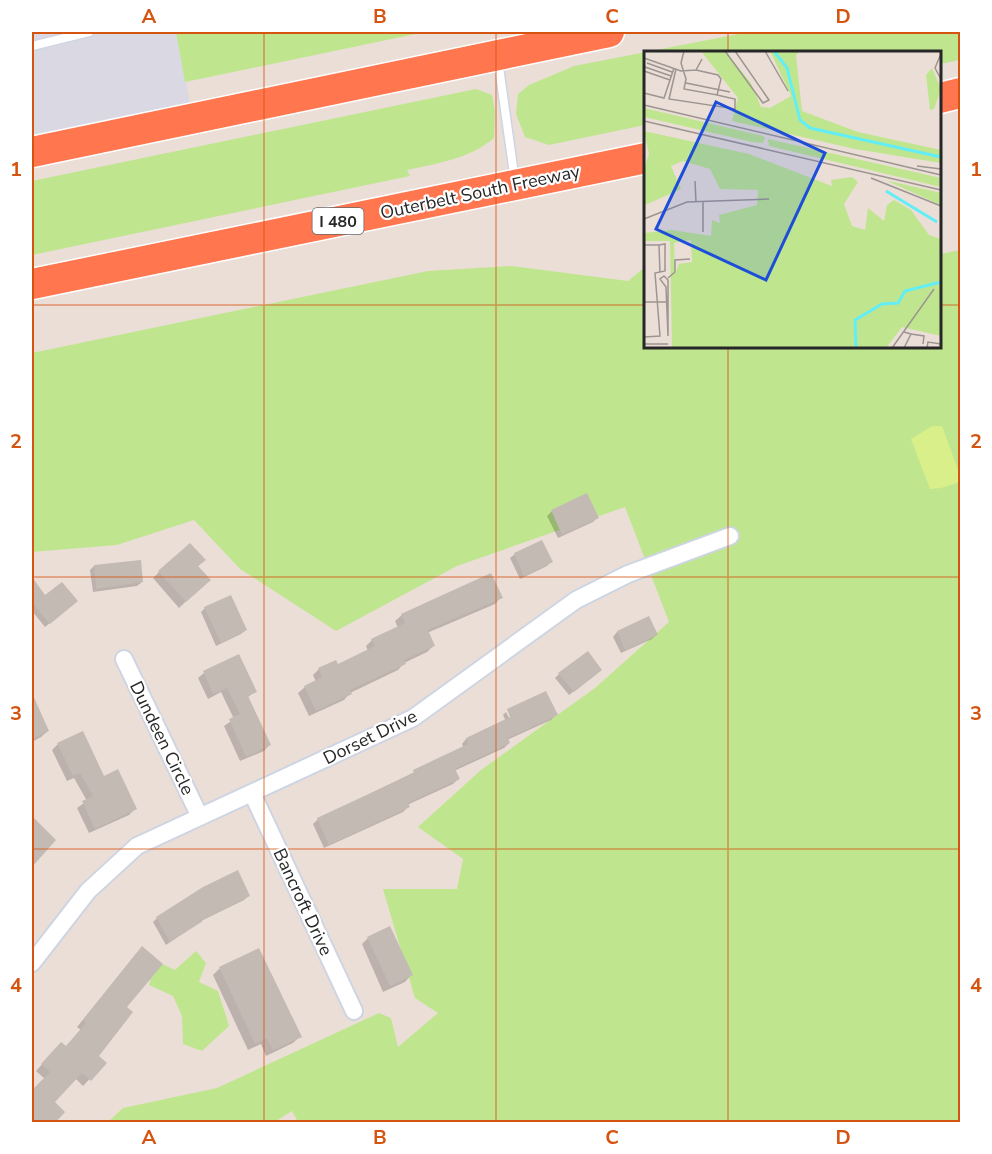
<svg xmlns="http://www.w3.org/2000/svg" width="992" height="1154" font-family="'Nunito Sans',sans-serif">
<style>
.industrial{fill:#dad9e3}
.green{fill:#bfe68f}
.pitch{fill:#d9ef8a}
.shadow{fill:#0003}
.building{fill:#c2bab3}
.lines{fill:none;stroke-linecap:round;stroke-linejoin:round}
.service-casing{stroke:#cdd5e2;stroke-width:11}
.minor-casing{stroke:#cdd5e2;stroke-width:20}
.motorway-casing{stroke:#fff;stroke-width:33}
.service{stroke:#fff;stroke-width:8}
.minor{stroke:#fff;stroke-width:16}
.motorway{stroke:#ff764f;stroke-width:30}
.grid{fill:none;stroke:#d5540f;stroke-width:1.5;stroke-opacity:0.55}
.labels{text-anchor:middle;stroke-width:4.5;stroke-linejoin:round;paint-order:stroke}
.shield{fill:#fff;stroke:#686868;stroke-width:1.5}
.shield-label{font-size:16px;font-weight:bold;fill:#272727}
.street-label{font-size:18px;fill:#272727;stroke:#fff}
.inset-river{fill:none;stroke:#62eef6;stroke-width:3}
.inset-road{fill:none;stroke:#9d9591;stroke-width:1.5}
.view{fill:#1d4ed8;fill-opacity:0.15;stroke:#1d4ed8;stroke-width:3}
.inset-edge{fill:none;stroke:#272727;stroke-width:3}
.neatline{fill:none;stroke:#d5540f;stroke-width:2}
.grid-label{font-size:20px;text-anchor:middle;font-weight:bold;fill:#d5540f}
</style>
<rect width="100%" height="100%" fill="#ebded7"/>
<path class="industrial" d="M32,32H176L193,118L32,152Z"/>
<path class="green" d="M176,32H425L185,82Z
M749,32H960V60L940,64V52H646L645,125L549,145L525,137L516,114L518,94L529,85L574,66Z
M476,89L492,95L495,111L494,138C469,159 439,163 407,170L410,176L32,255V181Z
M960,250V1122H298L292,1111L275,1122H108L123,1108L217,1088L379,1013L391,1018L398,1047L438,1013L415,998L383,889H457L463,859L418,827L481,770L595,688L669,622L625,507L457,566L336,631L240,569L194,520L117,545L32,552V353L428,271L512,266L628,281L645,267L646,346H940V254Z
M196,951L206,963L199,982L218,991L229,1026L202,1051L183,1044L182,1016L173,996L149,985L156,961L175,970Z"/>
<path class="pitch" d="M932,426H942L960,475V482L941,488L930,489L911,439Z"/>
<path class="shadow" d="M586,495L597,518L593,522L558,538L547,516L551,512Z
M515,554L551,562L547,566L520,579L510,558Z
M204,560L197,567L202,586L179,608L153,578L159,572Z
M94,566L142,582L137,586L93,592L90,570Z
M36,585L45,598L72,605L45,627L32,611V589Z
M501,597L495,604L427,633L433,646L427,652L404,663L398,670L350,693L344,700L309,716L298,693L305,687L316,682L313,675L319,669L337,666L368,651L366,646L372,640L398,628L395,621L402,615Z
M205,608L246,630L241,634L216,646L201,612Z
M649,618L656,635L652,639L621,653L613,637L617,632Z
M239,656L255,691L247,698L269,745L264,751L240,761L224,726L234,719L221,692L208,699L198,678L204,673Z
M559,674H596L569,695L555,678Z
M32,696L48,731L41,737L32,742Z
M506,712L512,724L556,715L551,720L507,740L509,743L504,748L454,771L458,779L453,784L407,805L408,807L403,812L324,848L313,824L318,819L464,748L462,744L466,739L506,721L503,715Z
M58,744L103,778L135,809L129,815L89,833L77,808L87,801L74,778L67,781L52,750Z
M32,818L54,840L32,864Z
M248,896L244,900L201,921L166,945L153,922L157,918Z
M368,938L411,975L405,982L383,992L362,944Z
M259,950L300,1036L293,1043L266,1056L261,1044L248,1050L213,975L219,969Z
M136,954L125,1007L97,1056L105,1063L83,1086L75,1078L53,1102L63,1112L54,1122H32V1092L45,1079L36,1071L55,1050L65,1048L81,1030L77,1027Z"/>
<path class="building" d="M587,493L599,518L562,535L551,510Z
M542,540L553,562L524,576L514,553Z
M190,543L206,560L198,566L211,580L186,602L158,571Z
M141,560L143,582L96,589L94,565Z
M491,573L503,598L428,630L435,646L404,660L406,664L350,690L352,694L316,711L304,686L322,677L318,668L336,660L338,664L375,646L371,639L405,623L401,614Z
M32,577L45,595L62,582L78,601L50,624L32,603Z
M231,595L247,630L221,643L204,607Z
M649,616L658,635L625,650L617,631Z
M588,651L602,670L574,692L558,673Z
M239,654L257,692L248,696L271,745L246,757L229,719L240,714L227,688L213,694L203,671Z
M546,691L558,715L508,738L510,743L455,769L460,779L408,803L410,807L329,845L317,818L414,773L413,770L468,744L466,738L510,717L507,709Z
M32,693L49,731L32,739Z
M83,731L104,776L118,769L137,809L95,829L82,801L93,796L80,773L73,776L57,743Z
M32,816L56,840L32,867Z
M238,870L250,896L202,920L203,921L170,942L156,917L203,887Z
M390,926L413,975L390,986L367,937Z
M142,946L163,964L127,1007L133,1012L99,1056L107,1063L91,1081L82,1073L55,1102L65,1112L56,1122H32V1090L50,1072L41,1064L61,1042L66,1046L86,1023L83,1020Z
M259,948L302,1037L273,1050L267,1038L255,1044L219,967Z"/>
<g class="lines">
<g class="service-casing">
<path id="service" d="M32,46L89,32
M498,60L515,181"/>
</g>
<g class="minor-casing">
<path id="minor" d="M124,659L200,817
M252,793L354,1011
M32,963L88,891L137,846L413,718L576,600L628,574L730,536"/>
</g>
<g class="motorway-casing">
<path id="motorway" d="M940,98L960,93
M32,152L609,32
M32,284L646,158"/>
</g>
<use href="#service" class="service"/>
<use href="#minor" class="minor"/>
<use href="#motorway" class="motorway"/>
</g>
<path class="grid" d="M264,32V1122M496,32V1122M728,32V52M32,305H646M940,305H960M728,346V1122M32,577H960M32,849H960"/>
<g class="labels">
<rect class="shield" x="312.5" y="208" width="51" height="26" rx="4.5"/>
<g class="shield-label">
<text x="338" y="227">I 480</text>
</g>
<g class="street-label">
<text transform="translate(480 192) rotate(-12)" y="6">Outerbelt South Freeway</text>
<text transform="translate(370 737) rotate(-26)" y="6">Dorset Drive</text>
<text transform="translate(162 738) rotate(64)" y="6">Dundeen Circle</text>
<text transform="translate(303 902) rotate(65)" y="6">Bancroft Drive</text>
</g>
</g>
<g transform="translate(644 51)">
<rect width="297" height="297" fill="#ebded7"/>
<path d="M57,0H81L107,32L117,56L126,57L147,45L126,0H156L152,4L158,60L214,81L297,99V112L211,98L88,70L94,47ZM288,17L297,38L290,58L286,59L282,24ZM0,57L119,85L121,87L119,92L108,91L0,66ZM0,80L105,103L188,135L187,129L208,126L214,131L200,153L208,175L221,179L224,157L240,170L243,154L250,149L267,159L285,184L297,188V285L258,276L242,297H28L26,190H0V182L28,179L67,185L68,169L76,172L75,164L113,154L114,139L76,138L66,118L39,110L27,115L37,138L1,154L0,118L5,103ZM47,189L48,211L35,213L31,223L30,192ZM124,88L297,127V136L125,95ZM241,129L297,142V154Z" fill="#bfe68f" fill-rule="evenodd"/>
<path class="inset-river" d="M130,0L143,17L156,69L166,77L297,106M242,140L293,171M212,297L211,269L238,253L254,252L261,240L297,231"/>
<path class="inset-road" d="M40,0L37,12L42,28L40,38L73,44L77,28L74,24L52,19M81,0L119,52L125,49L91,0M121,0L144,40M296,5L291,17L297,28M0,7L37,20L52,19L58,8M3,12L28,21M1,16L27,25M32,18L25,48L91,58V48L73,44M0,20L26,29M42,32L86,41M0,42L20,47L30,17M0,54L297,124M0,70L297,139M273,115L297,118M227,127L297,155M51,130L52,151M59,151V181M0,168L43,151L125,148M0,194H15L16,222M20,225L24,229V285L22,236L16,228ZM24,227L31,221V209L46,208M0,251H22H12M260,281L267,283L260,297M267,283L280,285L279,293M0,286L16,285L11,222L21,220V193L15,194M0,293H24M248,297L290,238M283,297L284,291L297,293"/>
<path class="view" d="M72,51L181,102L122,229L12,178Z"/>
<rect width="297" height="297" class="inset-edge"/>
</g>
<rect width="992" height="1154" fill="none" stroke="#ffffff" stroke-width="66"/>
<rect x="33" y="33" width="926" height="1088" class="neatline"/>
<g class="grid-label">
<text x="149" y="23">A</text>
<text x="380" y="23">B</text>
<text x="612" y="23">C</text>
<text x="843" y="23">D</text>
<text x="16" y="176">1</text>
<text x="976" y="176">1</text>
<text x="16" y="448">2</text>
<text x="976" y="448">2</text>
<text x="16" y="720">3</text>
<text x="976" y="720">3</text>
<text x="16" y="992">4</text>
<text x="976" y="992">4</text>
<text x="149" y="1144">A</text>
<text x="380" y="1144">B</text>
<text x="612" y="1144">C</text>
<text x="843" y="1144">D</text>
</g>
</svg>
